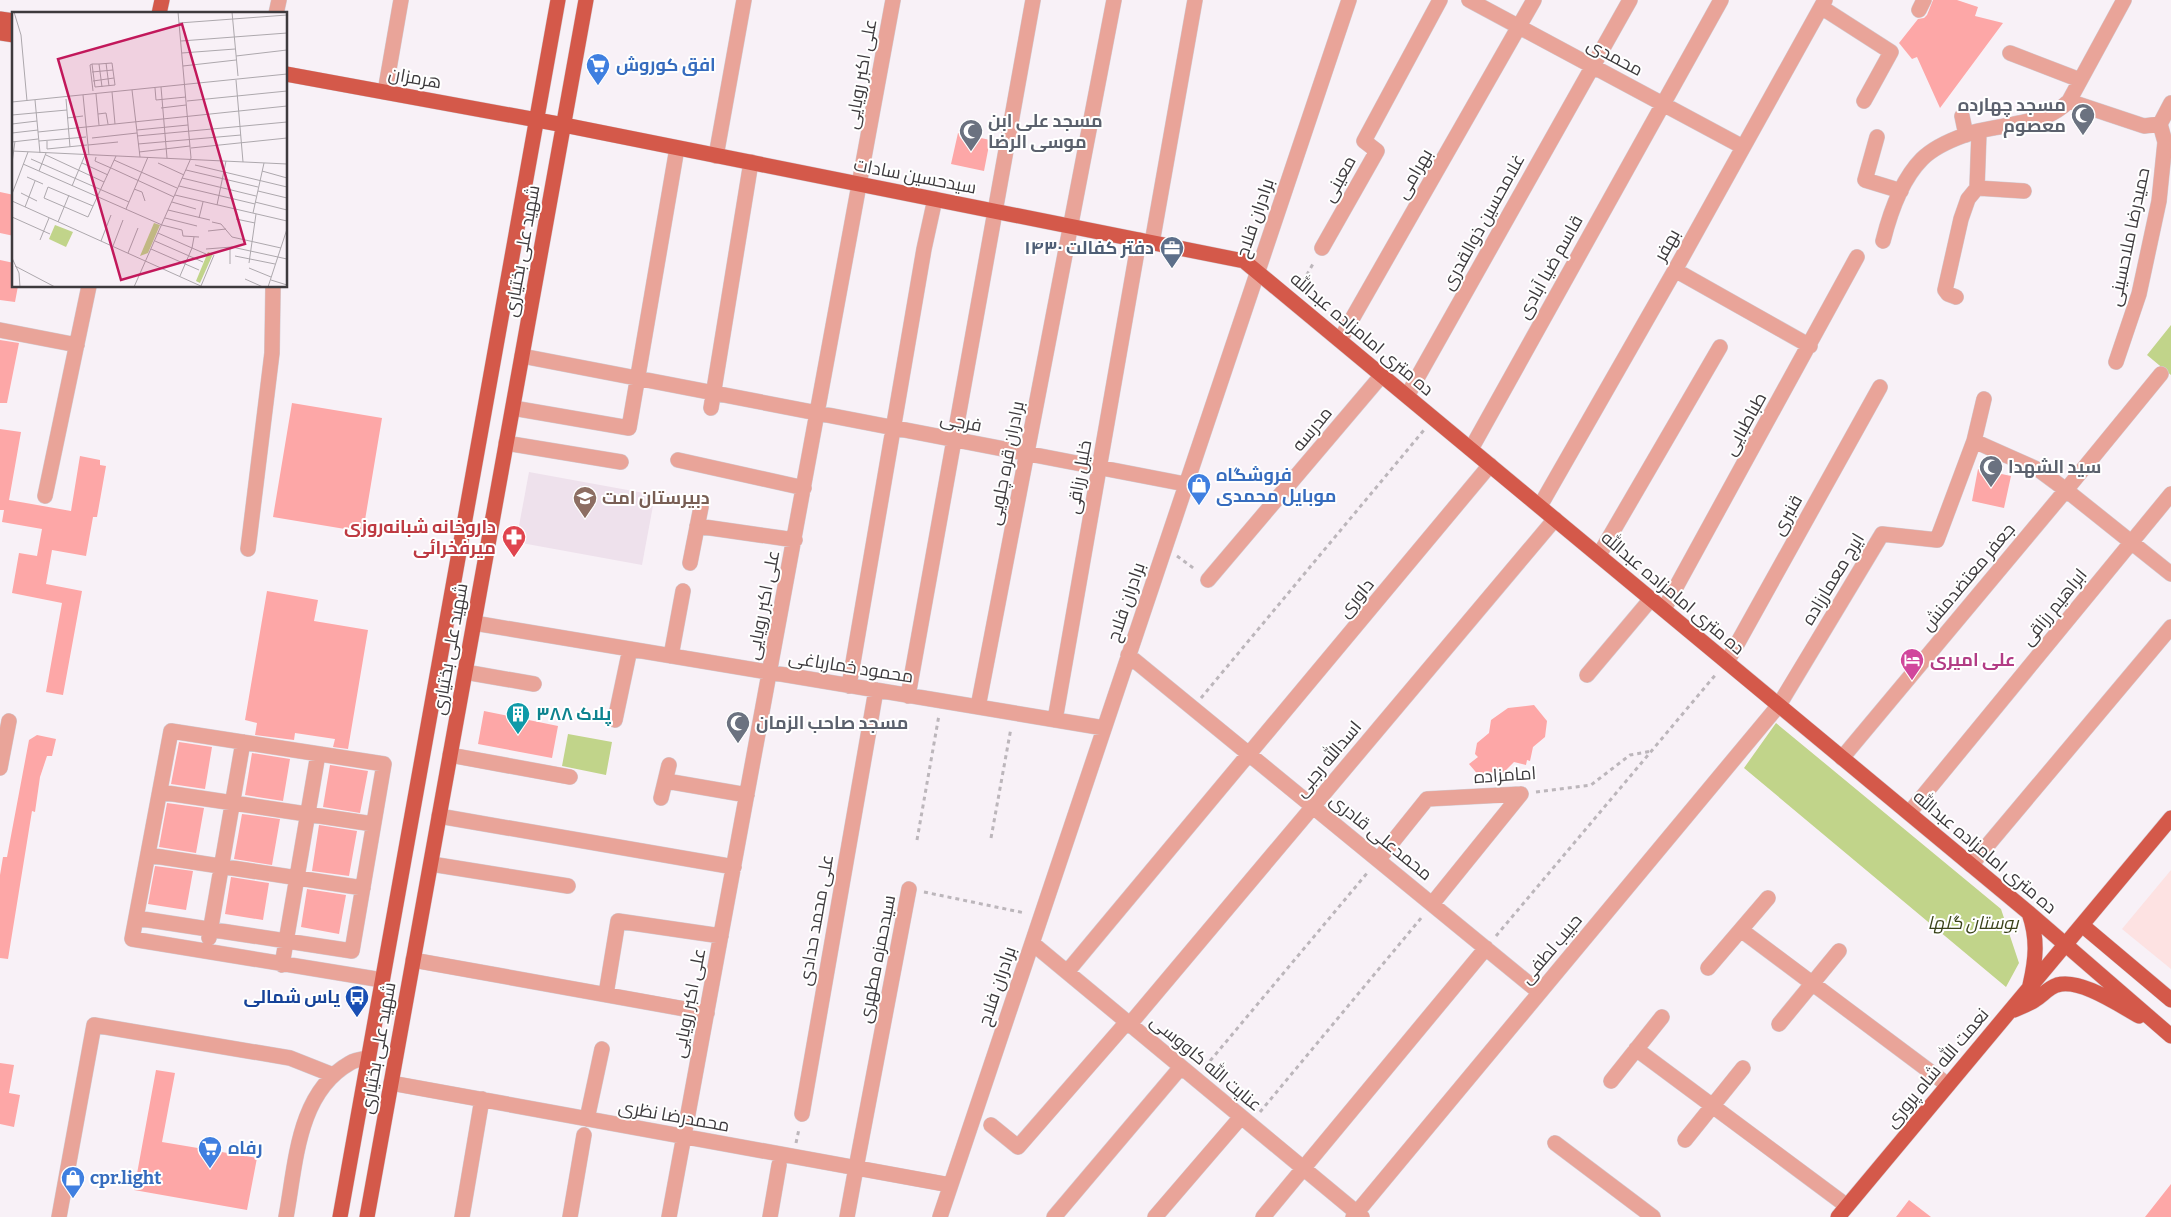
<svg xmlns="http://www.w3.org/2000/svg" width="2171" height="1217" font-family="Bitter,Cairo,serif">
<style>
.industrial{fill:#fde2e2}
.built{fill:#eee1ec}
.green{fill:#c1d48a}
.building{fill:#fda7a7}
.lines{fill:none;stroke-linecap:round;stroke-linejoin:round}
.minor-casing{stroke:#d3ccd2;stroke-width:16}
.major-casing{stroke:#d3ccd2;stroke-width:16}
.path{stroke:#bcb6bb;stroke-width:3;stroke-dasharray:4 4;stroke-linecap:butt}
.minor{stroke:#e9a499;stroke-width:15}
.major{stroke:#d4594a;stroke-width:15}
.labels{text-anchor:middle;stroke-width:4;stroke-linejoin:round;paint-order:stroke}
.street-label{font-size:18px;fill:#3d3a3d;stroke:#fff}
.shop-label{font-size:18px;font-weight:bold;fill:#366cbe;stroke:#fff;text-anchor:start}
.worship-label{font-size:18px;font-weight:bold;fill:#5b616d;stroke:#fff;text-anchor:start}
.service-label{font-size:18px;font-weight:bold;fill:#4e5e75;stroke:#fff;text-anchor:end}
.education-label{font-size:18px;font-weight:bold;fill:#785e54;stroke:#fff;text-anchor:start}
.health-label{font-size:18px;font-weight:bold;fill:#be3a42;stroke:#fff;text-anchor:end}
.hotel-label{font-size:18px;font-weight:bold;fill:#b23c85;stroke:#fff;text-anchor:start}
.culture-label{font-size:18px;font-weight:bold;fill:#0d838f;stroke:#fff;text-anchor:start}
.park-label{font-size:18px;font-style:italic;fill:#3a431a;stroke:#fff}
.transit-label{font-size:18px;font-weight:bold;fill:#164399;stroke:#fff;text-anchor:end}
.inset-road{fill:none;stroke:#ada8ad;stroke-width:1}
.view{fill:#c2185b;fill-opacity:0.15;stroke:#c2185b;stroke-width:2.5}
.inset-edge{fill:none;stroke:#3d3a3d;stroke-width:2.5}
</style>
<rect width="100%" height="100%" fill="#f8f1f7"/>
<path class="industrial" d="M2171,870V969L2122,929Z"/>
<path class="built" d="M529,472L655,495L642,565L516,542Z"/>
<path class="green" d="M2171,325V375L2147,355Z
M1776,723L2001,909L2019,963L2006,987L1744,768Z
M568,734L612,742L606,775L562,766Z"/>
<path class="building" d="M1933,0H1957L1978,7L1975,16L2003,23L1940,108L1917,57L1912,59L1899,43L1918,19L1924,18L1927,15Z
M958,133L990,140L984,171L951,164Z
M0,192L14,195V236L0,233Z
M0,260L14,263V286H18L15,302L0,300Z
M0,340L19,343L7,403H0Z
M292,403L382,418L363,532L273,517Z
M0,429L21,432L9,500L71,511L80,456L100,460V465L106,466L97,517H93L86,556L52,550L46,584L82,591L63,695L46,692L62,603L12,593L19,553L37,556L42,529L2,522L4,510H0Z
M1978,469L2011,476L2004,508L1972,501Z
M267,591L318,600L314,621L368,630L348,749L333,747L335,739L295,733L294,740L255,735L257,723L245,720Z
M1534,705L1547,721L1545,737L1533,747L1530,761L1527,760L1526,765L1514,762L1502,774L1486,772L1480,777L1469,764L1478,757L1475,754L1477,743L1489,733L1491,720L1508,708Z
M484,711L558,726L552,758L478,744Z
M37,735L56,739L52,756H47L40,777L35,812L32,811L8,959L0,958V875L3,857H7L29,740Z
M179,742L212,747L205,789L171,784Z
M252,753L290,759L283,801L245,795Z
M330,765L368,771L360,813L323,807Z
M167,803L204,808L196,853L159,847Z
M242,814L280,819L272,865L234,859Z
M319,825L357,831L349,876L312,871Z
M155,866L193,871L186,910L148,904Z
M231,877L269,883L263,920L225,914Z
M307,889L346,895L339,934L301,927Z
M0,1063L14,1065L9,1093L20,1095L14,1127L0,1124Z
M156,1070L175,1073L162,1142L257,1158L247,1210L134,1190Z
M2171,1184V1217H2145Z
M1909,1200L1931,1217H1896Z"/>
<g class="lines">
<g class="minor-casing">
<path id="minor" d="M1469,0L1743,147
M1821,7L1891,52L1864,101
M1919,10L1924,0
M276,14L279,0
M2010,53L2080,80
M385,92L401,0
M2069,101L2144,126L2160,124
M1962,116L1966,135
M2160,124L2171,103
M1877,137L1865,180L1901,191
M716,156L744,0
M1977,188L2024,191
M1883,241C1890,213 1901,180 1922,159C1933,148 1951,140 1965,135C1980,129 1998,128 2014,124C2038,119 2051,118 2069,101L2124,0
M1152,243L1195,0
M1322,248L1377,151L1364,141L1440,0
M1675,270L1810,346
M1956,297L1948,294L1945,290L1961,219L1968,199L1977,188L1979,132
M0,330L77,345
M1340,340L1534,0
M522,356L1185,484
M2116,362L2139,294L2159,201L2165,142L2160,124
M1407,396L1630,0
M513,408L629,428L677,148
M711,408L751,162
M1974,441L2039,470L2066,490L2161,374
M506,443L621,462
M1471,449L1721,0
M678,460L804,488
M45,496L89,286
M1540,506L1675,270L1825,0
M697,526L795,540
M248,549L272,353L273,286
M1599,555L1720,347
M690,563L701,507
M1208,580L1382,375
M1664,609L1857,257
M474,623L1104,728
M1128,655L1539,992
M671,656L683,591
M1727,662L1880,387
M465,672L534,684
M1587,675L1651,599
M849,686L924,249L935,199
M908,696L1033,0
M978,707L1114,0
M615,720L630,649
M1055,720L1139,240
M450,755L570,777
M1842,758L2066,490L2171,574
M0,768L9,721
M666,781L747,795
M160,792L373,824
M661,798L669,765
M1909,813L2171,494
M439,816L734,867
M148,855L363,888
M1378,860L1427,799L1521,794
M431,864L568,886
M1971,865L2171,627
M1432,904L1521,794
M136,918L352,951L384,764L171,731C158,801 145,870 132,939L382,980
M1741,930L1948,1085
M209,938L243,742
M1032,943L1362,1217
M413,960L707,1013
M282,965L318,754
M1708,968L1768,898
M1067,972L1490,465
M606,994L618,921L721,936
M1130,1024L1555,519
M1779,1024L1839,951
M1636,1049L1847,1206
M1611,1081L1662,1017
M391,1083L950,1185
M802,1114L876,690
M587,1119L602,1049
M991,1125L1018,1147L1127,1022
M1685,1140L1743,1068
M1555,1143L1653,1217
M856,1168L909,889
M59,1217L94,1025L290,1058L333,1075
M286,1217C296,1164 297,1093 350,1063C355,1060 362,1059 368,1058
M462,1217L482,1099
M570,1217L584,1135
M669,1217L893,0
M770,1217L779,1165
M847,1217L855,1173
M940,1217L1349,0
M1054,1217L1181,1067
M1155,1217L1241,1117
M1263,1217L1486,948
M1353,1217L1779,705L1882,534L1937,540L1974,441L1984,399"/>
</g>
<g class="major-casing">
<path id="major" d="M159,14L162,0
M0,19L14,21
M0,33L14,35
M286,74L564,125L1244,261L2029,913L2171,1036
M2029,913C2038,939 2036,959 2030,985
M2082,925L2171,1000
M2014,1010C2021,1007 2029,1004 2035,1000C2043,995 2048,988 2057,985C2080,978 2119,1005 2139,1016
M340,1217L558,0
M367,1217L586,0
M1838,1217L2171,818"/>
</g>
<path class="path" d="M1299,289L1314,262
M1177,556L1196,570
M1201,698L1424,430
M1536,792L1591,785L1630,755L1652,751
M991,838L1011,728
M917,840L939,715
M924,892L1025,913
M1496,936L1717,673
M1205,1067L1368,872
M1260,1112L1422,917
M796,1143L799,1129"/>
<use href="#minor" class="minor"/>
<use href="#major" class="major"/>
</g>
<defs>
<g id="supermarket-pin" transform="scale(1.25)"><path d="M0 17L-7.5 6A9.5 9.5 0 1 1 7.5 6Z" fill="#3f7fe0" stroke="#fff"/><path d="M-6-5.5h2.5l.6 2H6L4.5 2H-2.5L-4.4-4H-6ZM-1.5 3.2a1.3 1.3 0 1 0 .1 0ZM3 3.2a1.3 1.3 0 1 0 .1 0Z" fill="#fff"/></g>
<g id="mosque-pin" transform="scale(1.25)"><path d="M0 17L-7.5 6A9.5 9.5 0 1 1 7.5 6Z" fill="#6b7280" stroke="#fff"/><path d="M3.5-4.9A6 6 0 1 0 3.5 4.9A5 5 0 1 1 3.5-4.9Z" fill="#fff"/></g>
<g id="office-pin" transform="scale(1.25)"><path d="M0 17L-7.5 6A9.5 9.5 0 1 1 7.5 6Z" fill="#5c6f8a" stroke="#fff"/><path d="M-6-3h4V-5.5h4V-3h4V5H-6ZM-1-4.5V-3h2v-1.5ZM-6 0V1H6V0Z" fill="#fff"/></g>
<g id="shop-pin" transform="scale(1.25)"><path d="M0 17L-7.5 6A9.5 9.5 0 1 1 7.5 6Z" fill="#3f7fe0" stroke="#fff"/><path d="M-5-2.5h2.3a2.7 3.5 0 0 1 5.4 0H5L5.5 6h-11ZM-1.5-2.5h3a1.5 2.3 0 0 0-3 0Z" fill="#fff"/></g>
<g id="school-pin" transform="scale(1.25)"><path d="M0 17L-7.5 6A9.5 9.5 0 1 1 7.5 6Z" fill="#8d6e63" stroke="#fff"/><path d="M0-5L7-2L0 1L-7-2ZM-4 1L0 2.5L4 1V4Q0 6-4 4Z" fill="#fff"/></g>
<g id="pharmacy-pin" transform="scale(1.25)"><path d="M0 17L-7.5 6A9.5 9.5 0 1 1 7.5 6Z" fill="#e0444e" stroke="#fff"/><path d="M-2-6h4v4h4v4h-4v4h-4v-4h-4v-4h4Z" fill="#fff"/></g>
<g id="hotel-pin" transform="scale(1.25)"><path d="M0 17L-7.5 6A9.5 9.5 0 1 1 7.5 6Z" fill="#d1479c" stroke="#fff"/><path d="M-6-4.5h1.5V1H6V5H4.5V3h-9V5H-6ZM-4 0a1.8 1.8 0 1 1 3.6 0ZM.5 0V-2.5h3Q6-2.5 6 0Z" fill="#fff"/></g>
<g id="building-pin" transform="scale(1.25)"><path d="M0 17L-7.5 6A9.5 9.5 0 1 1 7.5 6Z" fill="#0f9aa8" stroke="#fff"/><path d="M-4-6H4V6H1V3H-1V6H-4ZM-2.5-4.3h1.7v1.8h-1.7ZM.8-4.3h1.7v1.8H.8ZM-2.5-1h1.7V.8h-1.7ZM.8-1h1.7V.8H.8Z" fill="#fff"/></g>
<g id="bus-pin" transform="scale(1.25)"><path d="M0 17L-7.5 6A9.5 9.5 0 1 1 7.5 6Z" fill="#1a4fb4" stroke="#fff"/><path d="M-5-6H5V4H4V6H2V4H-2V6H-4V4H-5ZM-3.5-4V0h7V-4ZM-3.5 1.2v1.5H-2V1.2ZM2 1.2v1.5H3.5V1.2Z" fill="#fff"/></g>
</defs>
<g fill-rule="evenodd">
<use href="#supermarket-pin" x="598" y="65"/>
<use href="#mosque-pin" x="2083" y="115"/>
<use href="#mosque-pin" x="971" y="131"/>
<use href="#office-pin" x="1172" y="248"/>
<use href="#mosque-pin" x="1991" y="467"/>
<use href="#shop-pin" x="1199" y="485"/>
<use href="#school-pin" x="585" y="498"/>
<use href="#pharmacy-pin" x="514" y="537"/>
<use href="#hotel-pin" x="1912" y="660"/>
<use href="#building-pin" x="518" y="714"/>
<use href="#mosque-pin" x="738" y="723"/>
<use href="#bus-pin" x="357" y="997"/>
<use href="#supermarket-pin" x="210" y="1148"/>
<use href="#shop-pin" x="73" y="1178"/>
</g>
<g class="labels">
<g class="street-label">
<text transform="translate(1615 57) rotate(28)" y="6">محمدی</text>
<text transform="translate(861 74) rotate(-80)" y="6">علی اکبر رویایی</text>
<text transform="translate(415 78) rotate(10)" y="6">هرمزان</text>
<text transform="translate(1414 174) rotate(-60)" y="6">بهرامی</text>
<text transform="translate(915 176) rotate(11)" y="6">سیدحسین سادات</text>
<text transform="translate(1339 179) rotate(-61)" y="6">معینی</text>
<text transform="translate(1255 218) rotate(-71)" y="6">برادران فلاح</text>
<text transform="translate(1483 222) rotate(-61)" y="6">غلامحسین ذوالقدری</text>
<text transform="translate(2129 237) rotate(-78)" y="6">حمیدرضا ملاحسینی</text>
<text transform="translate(1667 245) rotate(-61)" y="6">بهفر</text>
<text transform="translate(522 251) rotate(-80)" y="6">شهید علی بختیاری</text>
<text transform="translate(1550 267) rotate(-61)" y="6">قاسم ضیا آبادی</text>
<text transform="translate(1362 334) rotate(40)" y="6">ده متری امامزاده عبدالله</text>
<text transform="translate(961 422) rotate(11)" y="6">فرجی</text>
<text transform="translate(1745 424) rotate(-61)" y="6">طباطبایی</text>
<text transform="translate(1312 429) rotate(-50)" y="6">مدرسه</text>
<text transform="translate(1006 463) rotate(-79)" y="6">برادران قره چلویی</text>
<text transform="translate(1079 477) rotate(-80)" y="6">خلیل رزاقی</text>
<text transform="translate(1787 515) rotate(-61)" y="6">قنبری</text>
<text transform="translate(1968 577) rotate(-50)" y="6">جعفر معتضدمنش</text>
<text transform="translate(1833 579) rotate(-59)" y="6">ایرج معمارزاده</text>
<text transform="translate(1673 593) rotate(40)" y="6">ده متری امامزاده عبدالله</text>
<text transform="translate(1356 598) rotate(-50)" y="6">داوری</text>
<text transform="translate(1126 602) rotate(-71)" y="6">برادران فلاح</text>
<text transform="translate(763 605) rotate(-79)" y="6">علی اکبر رویایی</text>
<text transform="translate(2054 607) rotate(-51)" y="6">ابراهیم رزاقی</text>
<text transform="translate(450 649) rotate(-80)" y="6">شهید علی بختیاری</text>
<text transform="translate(851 667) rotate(9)" y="6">محمود خمارباغی</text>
<text transform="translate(1328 759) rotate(-50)" y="6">اسدالله رجبی</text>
<text transform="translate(1505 775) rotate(-4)" y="6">امامزاده</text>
<text transform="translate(1381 837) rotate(39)" y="6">محمدعلی قادری</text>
<text transform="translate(1985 852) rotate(40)" y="6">ده متری امامزاده عبدالله</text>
<text transform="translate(816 920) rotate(-80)" y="6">علی محمد حدادی</text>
<text transform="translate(1551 949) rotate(-50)" y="6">حبیب لطفی</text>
<text transform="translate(877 959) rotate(-79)" y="6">سیدحمزه مطهری</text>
<text transform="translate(997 986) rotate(-71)" y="6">برادران فلاح</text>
<text transform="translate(689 1003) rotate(-79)" y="6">علی اکبر رویایی</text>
<text transform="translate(378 1048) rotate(-80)" y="6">شهید علی بختیاری</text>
<text transform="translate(1206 1063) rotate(40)" y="6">عنایت‌ الله کاووسی</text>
<text transform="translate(1937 1068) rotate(-50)" y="6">نعمت الله شاه پروری</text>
<text transform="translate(674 1116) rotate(10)" y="6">محمدرضا نظری</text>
</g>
<g class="shop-label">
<text x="616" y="71">افق کوروش</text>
<text x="1216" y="481">فروشگاه<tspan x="1216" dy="21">موبایل محمدی</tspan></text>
<text x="228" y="1154">رفاه</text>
<text x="90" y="1184">cpr.light</text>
</g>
<g class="worship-label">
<text x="2066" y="111" text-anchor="end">مسجد چهارده<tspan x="2066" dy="21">معصوم</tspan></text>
<text x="988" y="127">مسجد علی ابن<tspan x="988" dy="21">موسی الرضا</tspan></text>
<text x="2008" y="473">سید الشهدا</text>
<text x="756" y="729">مسجد صاحب الزمان</text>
</g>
<g class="service-label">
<text x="1154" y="254">دفتر کفالت ۱۴۳۰</text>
</g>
<g class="education-label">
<text x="602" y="504">دبیرستان امت</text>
</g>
<g class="health-label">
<text x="496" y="533">داروخانه شبانه‌روزی<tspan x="496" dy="21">میرفخرائی</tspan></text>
</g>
<g class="hotel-label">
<text x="1930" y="666">علی امیری</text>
</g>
<g class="culture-label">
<text x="536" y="720">پلاک ۳۸۸</text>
</g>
<g class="park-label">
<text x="1973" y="929">بوستان گلها</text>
</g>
<g class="transit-label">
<text x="340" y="1003">یاس شمالی</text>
</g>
</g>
<g transform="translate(12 12)">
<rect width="275" height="275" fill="#f8f1f7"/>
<path d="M142,211L148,213L136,241L128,244ZM43,213L61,220L54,235L37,227ZM196,240L201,242L188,271L184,269Z" fill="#c1d48a"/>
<path class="inset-road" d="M2,0L9,23L15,89M220,0L226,64M167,11L275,3M169,29L275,21M170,41L223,37M224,44L275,38M94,51L97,74M80,52L83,75L103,73L100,51L87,52H80L78,53L81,79M87,52L90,75M171,54L224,48M80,60L101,58M224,68L231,150M81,69L102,66M149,75L155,146M143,76L144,88L174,85M120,78L128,145M100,80L103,112M84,82L87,113M71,83L77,143M54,87L58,135M23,88L28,141M175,89L275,79M0,90L275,62M149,96L174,93M86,102L94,101L96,112M0,103L55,98M55,106L71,104M0,112L25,109M125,118L176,113M26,120L275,94M0,121L26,118M125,124L275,110M80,126L125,121M27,129L74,125M35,129V137L75,133M0,130L26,127M126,132L229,123M76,133L106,130M179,136L275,126M0,139L275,152M127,140L178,134M34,143L92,170M84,145L83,149L99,156M19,147L117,190M102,148L165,176M0,151L3,129M70,151L96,163M146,151L172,163M11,152L150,213L170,218L171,224L187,225M183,153L275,175M99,156L162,185M174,158L246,175M27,159L34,141M250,159L275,166M15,165L31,172M170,166L244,184M60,174L73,143M167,174L243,192M122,177L130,180L133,189M246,179L275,186M9,181L25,189M0,182L16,140M163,183L275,209M0,189L191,275M160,190L184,197M243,190L275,198M205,193L214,149M81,194L36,175L32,186L76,205L104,144M13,195L23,169M114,197L136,145M156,198L198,208M241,201L252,151M0,205L38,222M153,206L185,214M187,206L191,190M224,207L243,211M46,210L57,183M200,210L209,212L220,225M196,219L214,217M146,221L180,236L168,264M182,225L180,236L194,242M220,225L269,236M28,228L37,206M89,229L99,203M143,229L191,250M101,234L111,208M139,237L187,258M194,237L220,235L275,247M116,241L126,216M223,244L263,252M0,246L7,261L8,275M237,251L244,202M218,252V236M3,254L43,275M237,256L259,265M233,267L251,275M259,268L275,273M189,274L202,243M122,275L179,146L166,0M256,275L275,217"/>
<path class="view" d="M170,12L233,232L109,268L46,47Z"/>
<rect width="275" height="275" class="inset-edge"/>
</g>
</svg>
